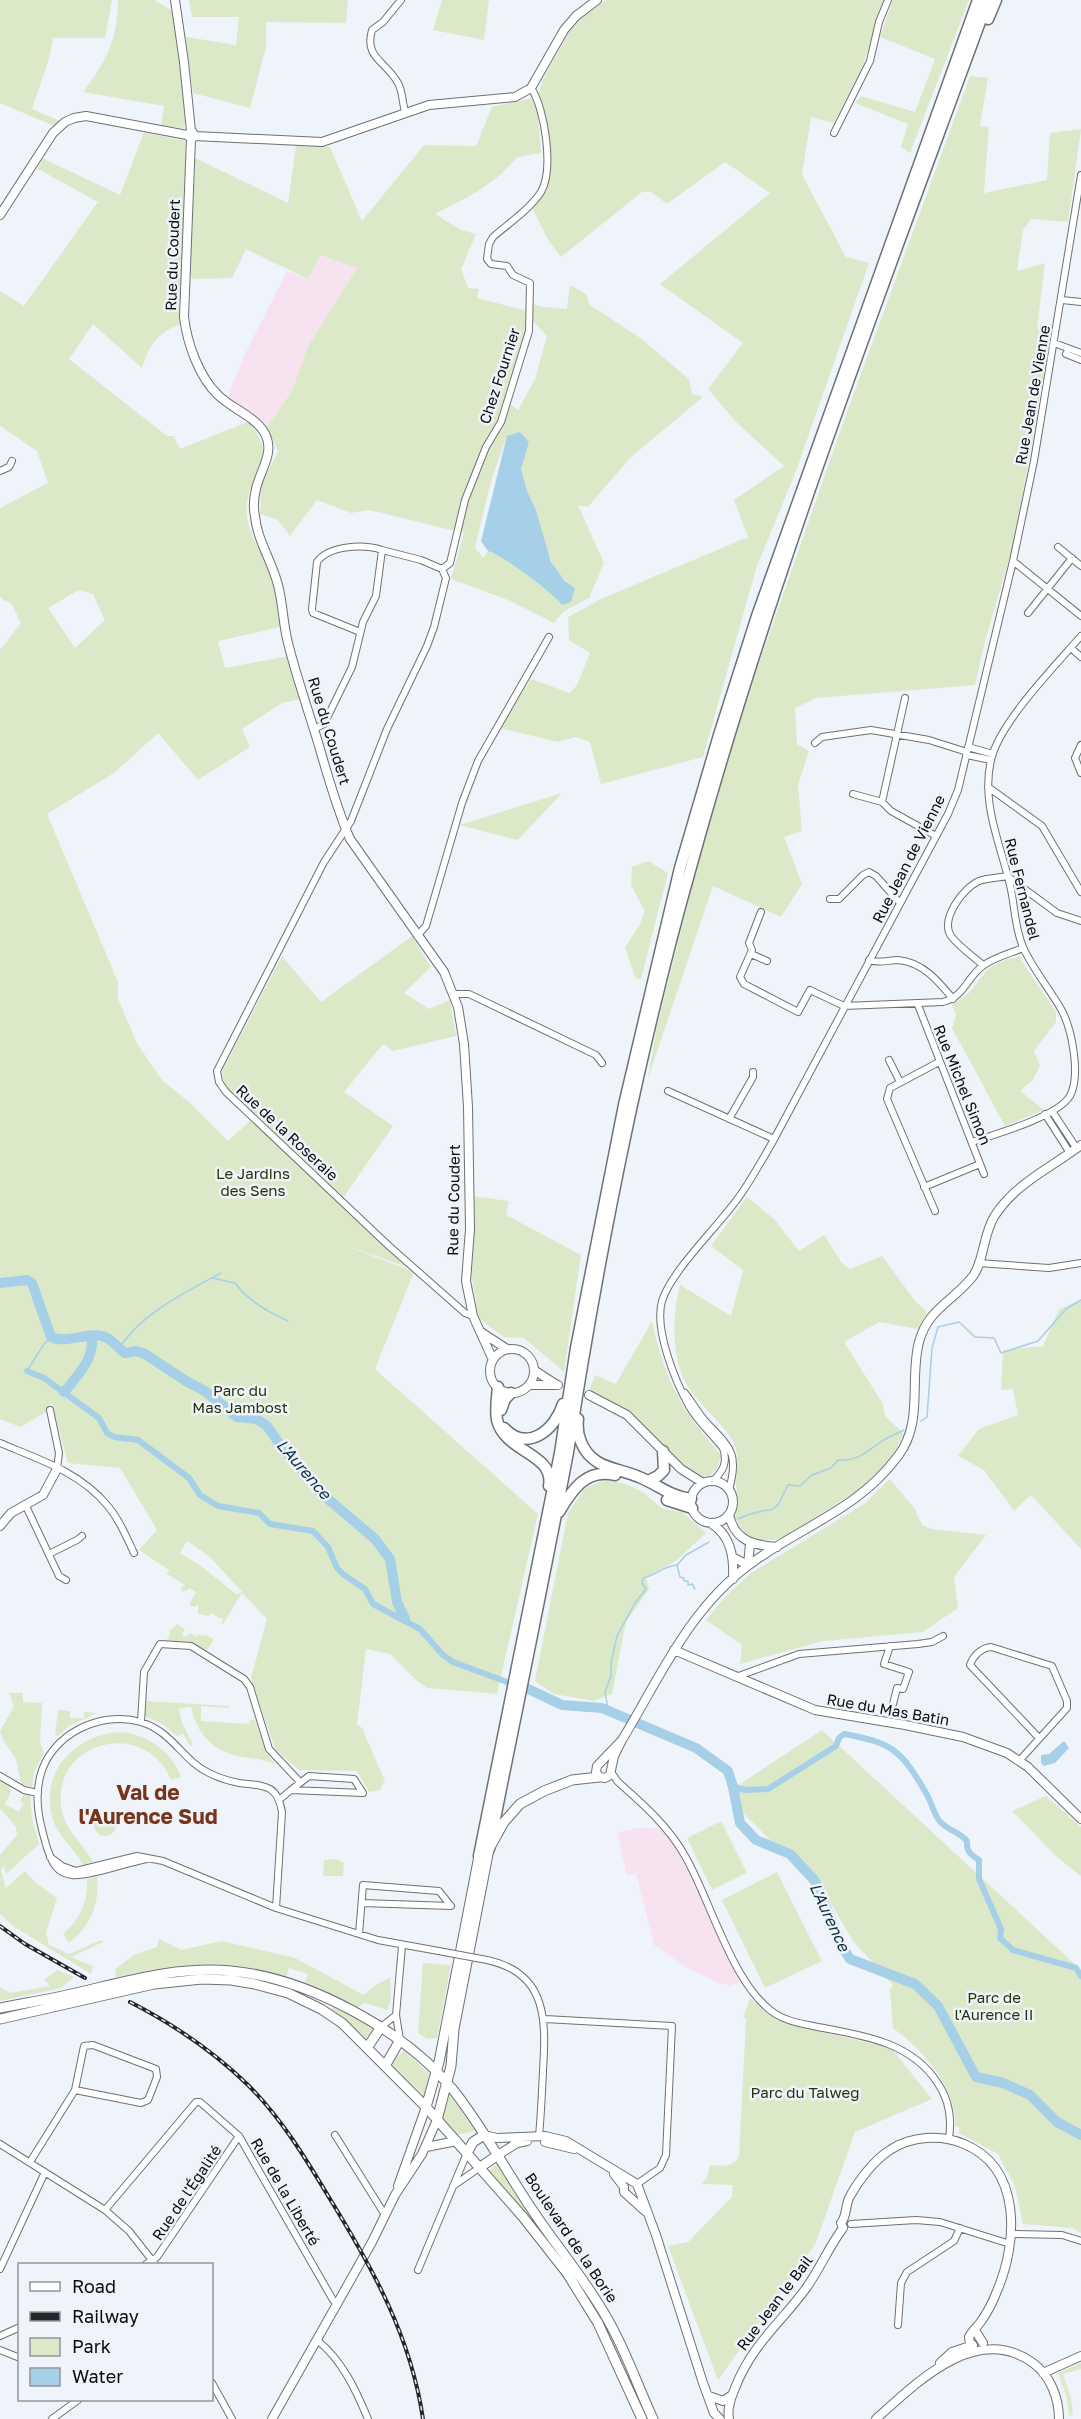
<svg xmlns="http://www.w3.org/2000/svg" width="1081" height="2419" font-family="'Golos Text',sans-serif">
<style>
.industrial{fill:#f7e2f0}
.green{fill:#dce9c9;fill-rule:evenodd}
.water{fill:#a6cfe8}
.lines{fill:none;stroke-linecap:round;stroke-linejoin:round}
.stream{stroke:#a6cfe8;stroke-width:1.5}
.canal{stroke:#a6cfe8;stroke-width:6}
.river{stroke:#a6cfe8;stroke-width:10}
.street-casing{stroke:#6d7177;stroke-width:8}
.secondary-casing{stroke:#6d7177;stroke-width:10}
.primary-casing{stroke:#6d7177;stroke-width:11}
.highway-casing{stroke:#6d7177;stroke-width:13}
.street{stroke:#fff;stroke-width:6}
.secondary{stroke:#fff;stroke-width:8}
.primary{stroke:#fff;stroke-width:9}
.highway{stroke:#fff;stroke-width:10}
.rail-casing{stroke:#242629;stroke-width:4}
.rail{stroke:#eff3fa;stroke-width:1.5;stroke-dasharray:4.5;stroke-linecap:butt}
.street-bridge-casing{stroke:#6d7177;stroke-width:8;stroke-linecap:butt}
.street-bridge{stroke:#fff;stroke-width:6}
.labels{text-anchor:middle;stroke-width:5;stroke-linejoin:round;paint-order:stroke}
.street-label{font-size:15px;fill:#0a0c0e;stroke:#eff3fa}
.park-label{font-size:15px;fill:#263307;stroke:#eff3fa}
.water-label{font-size:16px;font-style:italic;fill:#0d3042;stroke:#eff3fa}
.district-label{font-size:21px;font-weight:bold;fill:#77351d;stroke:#eff3fa}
</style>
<rect width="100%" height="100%" fill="#eff3fa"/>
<path class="industrial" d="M320,255L357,268L308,346L292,391L264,432L228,401L229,394L244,356L287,271L308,279Z
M638,1828L662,1829L677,1849L740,1982L730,1986L717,1982L686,1967L654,1945L636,1873L627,1875L617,1833Z"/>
<path class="green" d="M0,0H112L105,38H53L49,59L32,109L60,121L54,126L0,103Z
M118,0H154L175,12L186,113V122L183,128L161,126L164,106L83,92C107,60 117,41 118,0Z
M189,0H348L346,23L266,22V47L250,108L193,93L186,37L236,45L239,17H192Z
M442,0H489L484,40L433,30Z
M606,0H885L861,70L834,123L811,117L802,175L846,257L869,263L796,471L756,569L703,757L601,784L590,742L575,737L558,742L500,728L531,679L570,693L577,685L590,653L569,640L568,617L601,599L748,537L734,500L784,466L736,422L708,389L743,343L660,284L770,193L725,162L667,204L651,192H642L561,257L547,238L533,209L547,173L544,123L538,97L542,82L569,32L582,17Z
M893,0H969L910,153L901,147L908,124L855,103L861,96L915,112L935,59L880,37Z
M970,76L988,78L980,126L989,127L984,193L1047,180L1050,133L1081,129L1068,222L1031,219L1023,230L1017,271L1045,263L1037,327L1048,349L1015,539L985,641L975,685L816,698L795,708L797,744L809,751L798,785L802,831L784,837L802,884L781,917L713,886L648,1078L657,1026L706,832L754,678L843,423Z
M532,98L537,101L541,153L517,157C495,185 466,198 435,214L461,230L476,234L461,269L468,288L479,289L477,298L524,310L529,316L528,303L544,307L567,309L570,285L586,294L590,305L639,337L689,379L692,394L703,397L630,458L588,507L578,505L604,563L589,598L564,611L554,623L511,601L451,579L464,533L459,531L465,500L460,502L455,531L369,510L351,513L317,500L290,536L278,520L260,514L261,487L278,451L267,427L292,391L308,346L357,268L320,255L308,279L246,249L232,278L193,279L190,274L195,158L288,203L296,146L330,147L362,221L424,145L476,146L492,107ZM530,318L547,336L535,379L518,410L507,402ZM507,436L529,442C527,450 521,461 521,469C521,482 530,496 535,508C547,541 543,565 575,588L562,605C552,592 502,555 488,551L483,558L475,547L492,478Z
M144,132L185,141L186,155L190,156L185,323C159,330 149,345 142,368L93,324L69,359L167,436H174L180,449L248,422C285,463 242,475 247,516C250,539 267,560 273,581C277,596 278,612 280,627L218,641L225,668L289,656L302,699L282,703L242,729L250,747L198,780L158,733L114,773L47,814L118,982V999L138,1045L162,1080L189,1102L228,1141L251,1120L416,1270L341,1244L414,1272L375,1369L538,1514L497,1694L427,1688L415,1679L390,1654L366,1649L357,1724L362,1728L385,1781L380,1790L369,1792L357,1771L299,1770L275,1749L251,1678L267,1619L242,1593L223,1624L221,1623L224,1618H219L212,1613L209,1616L198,1614V1605L194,1607L189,1605L196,1592L189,1588L188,1590L182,1591L181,1587L186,1586L167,1574L169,1570L139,1550L157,1530L120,1468L68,1463L52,1404L46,1408V1412L20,1427L0,1419V650L21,623L11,603L3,600L0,596V508L48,483L37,451L0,426V291L24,306L98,202L38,169L42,158L120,195ZM79,590L93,594L105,620L75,648L48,608ZM187,1541L210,1557L242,1592L236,1594L201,1566L180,1553Z
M562,793L518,840L459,825Z
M648,861L668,873L641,979H636L625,948L640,924L645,911L631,885L632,867Z
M412,936L431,967L404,993L429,1009L450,1000L456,1036L393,1051L383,1044L344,1092L393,1126L343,1198L225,1087L222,1071L282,956L321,1002Z
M1019,957L1056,1012V1022L1034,1051L1040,1066L1032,1081L1020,1091L1044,1110L1005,1126L952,1028L956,1015L952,1005L969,993L988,969L1007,959Z
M472,1196L509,1201L506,1215L581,1255L564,1372L524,1338L504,1337L479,1319L470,1268L474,1233Z
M747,1197L774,1219L799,1251L824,1235L842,1263L850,1269L882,1256L916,1302L927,1312L918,1329L879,1322L844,1342L883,1404L885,1416L904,1434L889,1461L857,1491L781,1539L757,1541L746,1536L734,1516C742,1498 737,1501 736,1485C736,1473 739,1462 736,1449C731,1430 699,1405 688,1387C671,1360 672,1315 680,1285L731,1316L743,1270L711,1246Z
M1081,1300V1549L1031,1495L1014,1511L984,1470L958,1456L979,1429L1018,1415L1013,1389L1001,1390L1003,1350L1043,1346L1059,1309Z
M652,1321C660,1360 673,1395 698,1427C705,1437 714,1445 721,1456L717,1468L711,1475L701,1476L687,1468L628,1410L589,1391L595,1375L616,1384Z
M890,1479L915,1509L922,1525L932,1529L986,1535L954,1577L958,1608L923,1632L823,1641L740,1664L742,1645L706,1620L727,1595L751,1573L864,1504Z
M605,1480L623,1483L643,1492L663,1509L682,1512L706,1533L676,1561L646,1577L649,1589L626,1622L612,1694L594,1701L554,1694L535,1681L568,1513L585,1488Z
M177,1624L185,1629L182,1635L184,1637L191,1633L196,1637L198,1634L205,1636L206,1634L207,1636L214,1639L206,1652L193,1644L165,1642L170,1635L169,1631Z
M9,1693H23V1702L42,1703L40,1742L44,1753L34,1773L32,1787L21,1784L16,1759L3,1740L0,1731L14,1706Z
M145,1701L229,1706V1708L201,1706V1721L249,1724L250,1720H255L267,1754L276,1765C264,1758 251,1759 238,1756C212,1751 196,1732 191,1707L179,1708L182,1723L193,1744L190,1746L183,1734L177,1736L162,1724L144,1716Z
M58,1710L70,1711V1718H84V1712L97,1713L69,1726L58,1736L55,1735Z
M822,1730L1081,1970V2233L1072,2228L1023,2224L1015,2186L998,2154L959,2133V2127L955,2126C957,2087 922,2049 893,2028L890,1990L893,1985L853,1941L814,1874L768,1838L743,1813L737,1786Z
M123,1732C150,1736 171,1751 181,1777L171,1780C144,1715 48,1743 62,1811C66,1832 84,1844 93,1862L83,1865C75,1850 61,1839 54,1823C36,1774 76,1732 123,1732Z
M0,1779L8,1784L11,1791L5,1804L19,1812L23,1804L20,1801L24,1793L30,1796L32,1818L39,1844L6,1874L4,1866L1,1869L6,1888L25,1871L36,1883L57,1898L46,1933L49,1945L69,1954L101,1940L103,1942L71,1957L93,1966L91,1974L13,1926L0,1914V1855L17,1835L16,1827L0,1808Z
M1046,1796L1081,1827V1876L1057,1857L1012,1811Z
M94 1825a11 11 0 1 1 22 0a11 11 0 1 1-22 0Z
M721,1821L747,1873L712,1890L687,1838Z
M337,1859L344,1863L343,1876H323L324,1860Z
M777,1872L822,1961L765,1988L722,1900Z
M97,1875C100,1903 91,1926 69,1943L63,1934C80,1919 88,1902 87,1879Z
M159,1939L181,1950L222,1941L295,1958L364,1995L375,1985L390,1978L391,2000L387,2010L365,2003L355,2009L304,1983L308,1974L289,1968L286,1977C274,1974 262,1970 250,1968C205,1960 161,1968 116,1977L115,1969L134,1955L157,1947Z
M423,1963L451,1965L437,2038L427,2039L418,2033Z
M57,1970L74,1977L61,1988L0,2001V1987L10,1993L50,1986L44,1980Z
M750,1998L768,2014L787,2024L891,2048L932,2099L855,2132L815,2245L718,2380L668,2246L688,2242L694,2236L732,2197L733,2185L702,2184L707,2177L710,2165C722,2166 734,2168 739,2156L746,2019L743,2017Z
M333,2007L375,2028L366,2038L332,2010Z
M404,2050L432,2076L426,2098L391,2064Z
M449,2094L476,2131L455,2135L441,2117Z
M498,2163L534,2222L532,2223L487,2172Z
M1081,2363V2369L1063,2374L1071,2398L1073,2413L1069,2418L1067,2398L1058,2373Z"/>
<path class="water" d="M520,432L529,442L521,469L527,491L536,510L551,562L565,581L575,588L571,602L562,605C552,592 502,555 488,551L481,541L507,436Z
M1064,1741L1069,1748L1055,1763L1044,1766L1041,1763V1755L1049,1754Z"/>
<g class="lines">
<path class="stream" d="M212,1278L235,1283C248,1301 268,1312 288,1321
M119,1349C140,1314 186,1292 221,1273
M27,1371L44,1344L51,1337
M921,1421L927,1417L932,1348L938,1327L959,1322L975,1337L994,1338L1001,1353L1038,1341L1066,1309L1081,1300
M738,1519C745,1515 763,1510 771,1510L778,1505L788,1485L800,1486L812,1475L831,1468L838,1460C858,1462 867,1451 882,1441C889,1437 897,1433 904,1430
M677,1565L680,1577L684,1578V1581H688V1585L692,1584L695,1589
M608,1710L605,1692L611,1676V1663L617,1636L635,1603L646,1589L642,1583L643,1578C655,1576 663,1566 677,1565L686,1555L709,1542"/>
<path class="canal" d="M27,1371L44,1378L99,1418L107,1433L114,1437L138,1440L189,1478L200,1495L218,1506L259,1513L270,1524L313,1531L328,1547L337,1568L344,1575L365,1589L373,1604L420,1629L443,1655L453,1662L507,1682
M733,1787L745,1790L768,1789L836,1746L839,1738L844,1734C893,1743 901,1750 926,1793C931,1801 933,1811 938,1819C945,1830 959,1831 967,1841C966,1851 970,1854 979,1860V1879L1001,1929L1000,1938L1013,1950L1076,1968L1081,1976"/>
<path class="river" d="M0,1283L27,1280L32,1283L51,1337C67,1345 93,1329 107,1338C113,1341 119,1349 125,1353L136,1351L145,1354L186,1381L205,1391L237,1417L257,1419L267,1426L281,1446L321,1493L375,1539L390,1559L397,1602L405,1619
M64,1392C78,1375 94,1360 92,1336
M526,1688L562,1705L602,1708L696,1748L728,1771L733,1787L740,1823L756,1840L790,1854L815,1881L837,1933L839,1942L850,1959L915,1984L938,2006L976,2077L1003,2083L1030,2095L1057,2122L1081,2135"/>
<g class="street-casing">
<path id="street" d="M401,0L383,22L372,30C364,58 385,60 398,83C403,92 402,102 405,111
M834,133L870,61L879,22L888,0
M1062,300L1081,302
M1054,343L1081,353
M1069,349L1066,354L1081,360
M0,471L9,467L12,461
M1058,547L1081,566
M1013,561L1081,616
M442,569L446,578L434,627L427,646L387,729L351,821L324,862L217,1071L219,1082L226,1092L389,1246L465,1313L473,1316
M442,569L450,563L465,500L486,447L501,422L529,331L530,283L513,275L507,266L491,264L487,259L489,244L493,237C509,223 529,210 541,192C554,170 545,108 531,88
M1028,613L1072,558
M360,632L313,613L312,609L317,562C329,545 364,544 382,550
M1071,648L1081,657
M314,729L324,724L352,667L363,622L376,596L382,550L421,560L442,569
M815,743L822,737L871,730L929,740L967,752
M1081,745L1075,758L1081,773
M968,747L993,754
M967,755L991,760
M988,787L1042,826L1081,892
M853,794L882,802L891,811L936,836
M882,802L905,698
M830,899H839L863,875L869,872L876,876L900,903
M761,912L749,943L752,950L740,977L744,984L798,1012L810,990L844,1006L943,1002C967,995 966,977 984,965C995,957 1011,953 1023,948
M417,936L426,926L462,803L478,761L549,637
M751,954L767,961
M869,960C879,964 888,960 898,960C923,962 939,982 953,999
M983,965C973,956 959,947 951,936C940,919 963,888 979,881C987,878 998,878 1007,876L1057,913L1081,921
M454,994H469L596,1055L602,1063
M918,1005L984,1174
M889,1060L900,1082
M668,1091L774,1139
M1052,1111L1077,1149
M1045,1114L1070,1153
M729,1119L753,1077V1072
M972,1142C996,1134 1057,1117 1070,1096C1081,1075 1072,1029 1061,1009C1049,988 1032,968 1023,947C1014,926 1015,905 1010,885C1000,843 981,803 991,760C999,723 1055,666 1081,636
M924,1187L980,1164
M935,1211L887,1099L890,1088L939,1062
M978,1263L1049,1268L1081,1263
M685,1393C693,1403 699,1415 708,1424C731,1448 739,1454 729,1490
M50,1410L59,1453L57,1469
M0,1443C38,1459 80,1472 107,1505C119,1519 126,1536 134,1553
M713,1481C723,1471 728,1463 723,1448C712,1434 698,1422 689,1406C675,1381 654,1329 662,1301C672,1269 721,1224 741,1194C752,1178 762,1160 772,1143L948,814L958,790L1013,561L1034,461L1081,175
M25,1504L59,1576L66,1580
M49,1554L77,1540L82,1536
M890,1646L884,1664L909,1672L903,1689L897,1688L893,1704
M736,1677L799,1654L918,1644L932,1642L943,1636
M141,1722L144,1672L160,1644L191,1646L244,1679L250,1687L269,1749L300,1782
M1019,1761L1067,1708V1701L1052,1666L991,1647C981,1648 973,1656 970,1665L1039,1738
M611,1772L618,1782C643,1804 669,1827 685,1856C711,1901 732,1984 774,2013C786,2021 799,2023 813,2026C859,2035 909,2040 937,2082C949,2099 952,2118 949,2138
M0,1776L24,1790L38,1793
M280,1799L291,1790L363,1793L354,1779L309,1776L291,1790
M50,1857L62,1866L76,1871L137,1856L163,1861L276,1908L378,1940L444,1952
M147,1859C129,1862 87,1877 72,1875C55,1873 52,1861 47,1848C40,1824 34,1802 40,1777C50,1734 101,1710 141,1722C173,1732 182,1760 209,1773C219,1778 229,1781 239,1783C263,1786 277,1783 282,1812L276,1908
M359,1934L363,1885L439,1891L451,1906L362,1903
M487,1960C548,1973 546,2021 543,2071C542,2093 541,2115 539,2136
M545,2019L672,2026L666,2155L660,2168L637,2184
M381,2027L396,2015
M400,2040L396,2015L402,1946
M335,2135L385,2215
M0,2144L105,2210L129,2231L155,2264
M30,2162L75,2090L84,2046L93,2045L156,2069L157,2077L148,2100L141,2103L75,2090
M453,2186L479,2168
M105,2210L196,2102H200L239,2136L333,2300L337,2304
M851,2224L916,2220L940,2222L1010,2244
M1012,2234L1062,2235L1081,2241
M146,2264L157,2257L239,2136
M0,2269L45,2172
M418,2270L467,2153
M898,2325L901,2283L907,2272L954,2241L960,2228
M0,2336L20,2327
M317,2340C342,2360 356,2390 368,2419
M0,2350L20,2358
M212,2383L232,2419
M52,2419L78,2400"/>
</g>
<g class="secondary-casing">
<path id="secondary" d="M175,0L184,62L191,131
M195,136L322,142L429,105L515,97L531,88L564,30L576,16L597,0
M191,139L184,317C187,343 199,377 218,395C232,409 253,415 264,432C276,452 260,470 256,489C254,497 253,507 255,516C257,540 272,561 278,585C283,604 283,624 288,643C296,675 307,707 317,739C327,773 336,807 350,839L444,972L458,1007L464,1044L468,1107L470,1229L466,1281L473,1316L493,1360
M0,215L53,133L65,122L74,118L86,116L187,135L191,139L195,136L192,131L187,135
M481,1332L507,1349
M490 1371a22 22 0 1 1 44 0a22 22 0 1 1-44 0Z
M534,1370L557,1385
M529,1385H558
M589,1395L627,1415L681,1469L703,1483
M691 1502a21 21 0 1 1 42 0a21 21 0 1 1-42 0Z
M729,1515C735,1541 753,1545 777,1547
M712,1524C731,1536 734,1557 733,1579
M0,1526L11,1513L43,1495L57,1469
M734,1558L748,1565L750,1544
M674,1650L815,1710L905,1725L963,1737L1007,1753L1028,1767L1081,1819
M622,1740L597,1766L596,1772L599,1777L605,1778L610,1775L614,1756L622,1740C659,1679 689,1609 749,1565C801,1526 857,1511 898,1456C924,1422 909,1380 919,1342C928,1308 954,1301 973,1276C984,1261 983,1235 994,1217C1014,1184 1051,1168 1081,1145
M484,2135L497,2138L545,2136L566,2141L637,2184L656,2235L703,2383L714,2413L720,2419
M545,2142L574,2149
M426,2147L457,2141
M498,2155L517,2143L527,2141
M614,2174L624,2187V2192L645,2211
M398,2186L426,2107
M843,2228L841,2223C847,2216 845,2207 849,2198C858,2181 874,2160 890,2150C911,2136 941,2134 964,2144C1022,2168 1018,2242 997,2291C993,2302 987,2313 980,2323C976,2328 972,2331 969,2337L971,2351
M976,2332L983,2343
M940,2363L952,2352L973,2345
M1043,2373L1081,2356
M709,2396L723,2401L732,2395
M272,2419L372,2242L395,2195L422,2154L437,2120
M729,2419C727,2408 731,2398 735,2388C752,2344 781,2323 807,2287C820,2268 829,2247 843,2228
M876,2419C917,2382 977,2322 1033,2363C1050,2375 1059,2398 1059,2419"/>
</g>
<g class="primary-casing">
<path id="primary" d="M0,2008C25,2003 51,1999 76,1993C128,1981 177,1966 231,1971C308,1978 406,2031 454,2091C483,2128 505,2169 531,2208C556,2246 586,2280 608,2320C626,2351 638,2387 653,2419
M0,2019L154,1984L202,1979L231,1980L255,1984L288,1993L321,2009L342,2023L426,2107L523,2217L567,2273L598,2323L642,2419
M367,2048L381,2027
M385,2066L400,2040
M426,2107L439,2062L479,1856
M437,2120L451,2066L454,2029L489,1849L504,1822L520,1804L544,1791L572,1780L599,1777
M467,2153L473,2142L484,2135
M479,2168L498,2155"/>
</g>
<g class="highway-casing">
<path id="highway" d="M988,19L996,0
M498,1387C497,1398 495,1410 497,1420C505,1453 555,1453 549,1486
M501,1410L505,1399L511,1393
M578,1419C577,1427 578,1435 581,1442C592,1469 616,1467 639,1477C659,1485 669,1496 691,1499
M504,1428C527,1453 555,1430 563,1404
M648,1481L658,1476L664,1470L663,1451
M667,1500L692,1508
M559,1512C572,1490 586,1468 615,1475
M489,1849C515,1717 543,1585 568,1452C573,1423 577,1395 582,1366C610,1199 645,1030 691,867C772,572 883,287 988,0
M479,1856L560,1453L576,1348L624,1105L680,868L719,735L757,616L978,0"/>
</g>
<use href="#street" class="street"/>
<use href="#secondary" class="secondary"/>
<use href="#primary" class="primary"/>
<use href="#highway" class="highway"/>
<g class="rail-casing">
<path id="rail" d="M0,1926L25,1944L85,1978
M130,2002C173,2024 213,2051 248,2085C282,2119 306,2159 330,2199C373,2269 411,2337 423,2419"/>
</g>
<use href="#rail" class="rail"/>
<g class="street-bridge-casing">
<path id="street-bridge" d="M444,1952L487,1960"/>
</g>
<use href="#street-bridge" class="street-bridge"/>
</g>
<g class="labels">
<g class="street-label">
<text transform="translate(173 255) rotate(-88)" y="5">Rue du Coudert</text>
<text transform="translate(500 376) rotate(-72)" y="5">Chez Fournier</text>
<text transform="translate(1033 395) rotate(-80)" y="5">Rue Jean de Vienne</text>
<text transform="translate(329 731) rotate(73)" y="5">Rue du Coudert</text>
<text transform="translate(909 859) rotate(-63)" y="5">Rue Jean de Vienne</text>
<text transform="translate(1022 889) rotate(76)" y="5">Rue Fernandel</text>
<text transform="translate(962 1085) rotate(68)" y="5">Rue Michel Simon</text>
<text transform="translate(287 1133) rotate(43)" y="5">Rue de la Roseraie</text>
<text transform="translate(454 1200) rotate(-89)" y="5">Rue du Coudert</text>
<text transform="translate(888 1710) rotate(10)" y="5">Rue du Mas Batin</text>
<text transform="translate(285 2192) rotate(60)" y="5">Rue de la Liberté</text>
<text transform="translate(187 2193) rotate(-56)" y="5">Rue de l'Égalité</text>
<text transform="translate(571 2238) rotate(56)" y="5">Boulevard de la Borie</text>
<text transform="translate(775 2303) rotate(-53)" y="5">Rue Jean le Bail</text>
</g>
<g class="park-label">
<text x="253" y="1179">Le Jardins<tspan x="253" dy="17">des Sens</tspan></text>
<text x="240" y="1396">Parc du<tspan x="240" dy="17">Mas Jambost</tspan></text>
<text x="994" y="2003">Parc de<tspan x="994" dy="17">l'Aurence II</tspan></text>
<text x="805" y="2098">Parc du Talweg</text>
</g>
<g class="water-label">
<text transform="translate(304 1469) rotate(49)" y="6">L'Aurence</text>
<text transform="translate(830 1917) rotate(65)" y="6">L'Aurence</text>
</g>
<g class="district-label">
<text x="148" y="1800">Val de<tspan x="148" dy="24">l'Aurence Sud</tspan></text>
</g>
</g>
<rect x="18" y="2263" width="195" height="138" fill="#eff3fa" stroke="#93979c" stroke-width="1.5"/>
<rect x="30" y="2282" width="30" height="9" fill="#ffffff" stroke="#93979c" stroke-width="1.5"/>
<text x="72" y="2293" font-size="18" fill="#0a0c0e">Road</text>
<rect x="30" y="2312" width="30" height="9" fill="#242629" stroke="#93979c" stroke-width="1.5"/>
<text x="72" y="2323" font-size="18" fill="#0a0c0e">Railway</text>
<rect x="30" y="2338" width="30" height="18" fill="#dce9c9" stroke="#93979c" stroke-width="1.5"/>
<text x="72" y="2353" font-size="18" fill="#0a0c0e">Park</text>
<rect x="30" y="2368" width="30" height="18" fill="#a6cfe8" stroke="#93979c" stroke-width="1.5"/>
<text x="72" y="2383" font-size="18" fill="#0a0c0e">Water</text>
</svg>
